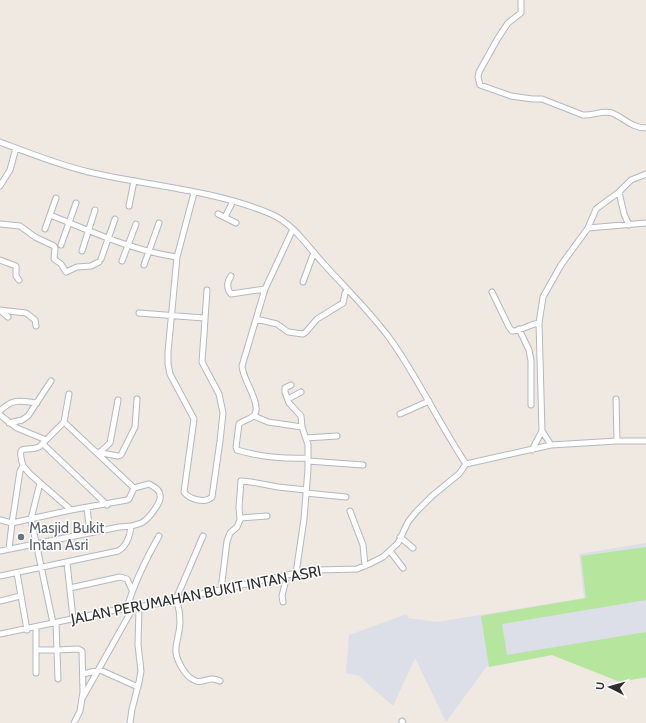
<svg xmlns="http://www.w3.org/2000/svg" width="646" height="723" font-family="Cabin,sans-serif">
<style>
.airport{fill:#dcdee8}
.grass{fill:#b6e59e}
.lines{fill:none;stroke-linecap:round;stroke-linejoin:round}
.minor-casing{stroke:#b4b7c1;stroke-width:7}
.minor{stroke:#fff;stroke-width:5}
.worship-dot{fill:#6b7280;stroke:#fff;stroke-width:1.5}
.labels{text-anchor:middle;stroke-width:3;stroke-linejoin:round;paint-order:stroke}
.worship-label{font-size:15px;fill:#5b616d;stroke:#fff;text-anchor:start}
.street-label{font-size:15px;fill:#2e2e2e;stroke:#fff}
</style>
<rect width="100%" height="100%" fill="#efe9e1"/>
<path class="airport" d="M646,543V678L614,681L613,678L552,655L487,666L446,722L415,658L393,706L359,676L346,673L349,635L407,614L408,618L437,622L584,598L579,554Z"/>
<path class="grass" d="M646,547V600L502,624L507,655L646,632V677L620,682L552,655L489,667L481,616L586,598L581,556Z"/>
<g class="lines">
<g class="minor-casing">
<path id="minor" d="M521,0V13L508,23L498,38L479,72L478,77L480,85L511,96L532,99H542L583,115C593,116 602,110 612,113C624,118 632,128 646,128
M0,142C29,153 59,165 89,172C148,186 215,190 271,214C294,224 307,246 323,263C346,289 373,314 393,343C420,382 440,425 466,464L459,474L433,495L416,512L408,522L398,543L383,557L369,564L357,569L318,570L296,573L156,604L110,611L0,634
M0,186L10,170L16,148
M619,192L624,214L629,225
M194,193L177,257L168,352V364L170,374L194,419L184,492C189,499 205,504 212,497L220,441L223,413L219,394L202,362L207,290
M129,206L134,181
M218,214L236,223
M50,215C91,231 133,251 177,257
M225,217L233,201
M0,224L20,226L35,237L54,246L55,248L54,259L61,264L66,272L77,267L91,266L99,262
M588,228L646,223
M45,229L56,198
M293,229L265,289L242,366C242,378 261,403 255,414C253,419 243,420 239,424L236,447L237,450C260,457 284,459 308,458
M61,245L76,203
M82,251L95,210
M101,259L115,219
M0,260L16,266V276L19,280
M122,261L136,224
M144,265L159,223
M231,276C227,282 226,288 231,294L265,289
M303,282L314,252
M492,292L509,327L512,331C521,331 530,324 539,323
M0,310L26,313L35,320L36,326
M1,311L8,317
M139,313L204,318
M256,319L277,324L288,332L303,334L306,332L317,319L343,303L345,293L348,290
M519,329L529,350L531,361V405
M291,385L285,388V392L289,403L301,416L302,427L308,445V469L304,519L296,573
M288,399L301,392
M616,399L617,441
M0,411C13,398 20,401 37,403
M400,414L429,401
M0,415L17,428L46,440
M254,416L268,422L302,427
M64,422L69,394
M9,423L22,420L28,416L51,381
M306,438L337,436
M43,444L107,505
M551,445L542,431L539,323L543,297L561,265L588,228L596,209L619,192L631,180L646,174
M532,450L542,431
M96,452L118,456L121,455L135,427L137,399
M99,453L110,443L118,400
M308,461L363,465
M466,464L551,445L617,441H646
M40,483L31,519L53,623
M306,493L346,497
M87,508L90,533
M350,511L363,545L365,566
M241,518L267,516
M0,520L12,523L20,471L23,466L30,474L71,510
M131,526C135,525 140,524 143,522C149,518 162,502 160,495C160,490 153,486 149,484L134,488
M203,536L176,599C179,607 180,614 180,623C179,643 170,648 182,668C185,673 190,679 196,681C204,684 208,675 220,681
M400,537L413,548
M9,549L12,523L71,510L127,500L129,499L134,488L64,422L39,447C25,453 16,441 23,466
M0,551L119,527L131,526C130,536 127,546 118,551L0,576
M390,551L403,568
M67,563L73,618
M17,573L27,630
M70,588L120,577L127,579L132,590
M221,590L227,541L230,533L237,527L240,520L239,507L241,481L251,482L278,487L306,490
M0,601L20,596
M283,602L282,596L287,575
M127,608C134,583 146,559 159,536
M56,623L58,679
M36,627V673
M37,650H57L78,649L82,651L83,692L80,711L74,723
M83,674L100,670L138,687
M83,697L133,608
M402,721L403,723
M130,723L132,709L139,682L141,671L138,645L139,607"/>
</g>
<use href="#minor" class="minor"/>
</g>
<circle class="worship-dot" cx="21" cy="537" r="4"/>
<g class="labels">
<g class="worship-label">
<text x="29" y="533">Masjid Bukit<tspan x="29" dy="17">Intan Asri</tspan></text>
</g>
<g class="street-label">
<text transform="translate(196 595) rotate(-11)" y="5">JALAN PERUMAHAN BUKIT INTAN ASRI</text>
</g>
</g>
<g transform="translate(610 687) rotate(276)" stroke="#ffffff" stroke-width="3" paint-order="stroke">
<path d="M0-3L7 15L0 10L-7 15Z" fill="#2e2e2e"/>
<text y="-6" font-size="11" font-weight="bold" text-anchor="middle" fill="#2e2e2e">U</text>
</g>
</svg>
